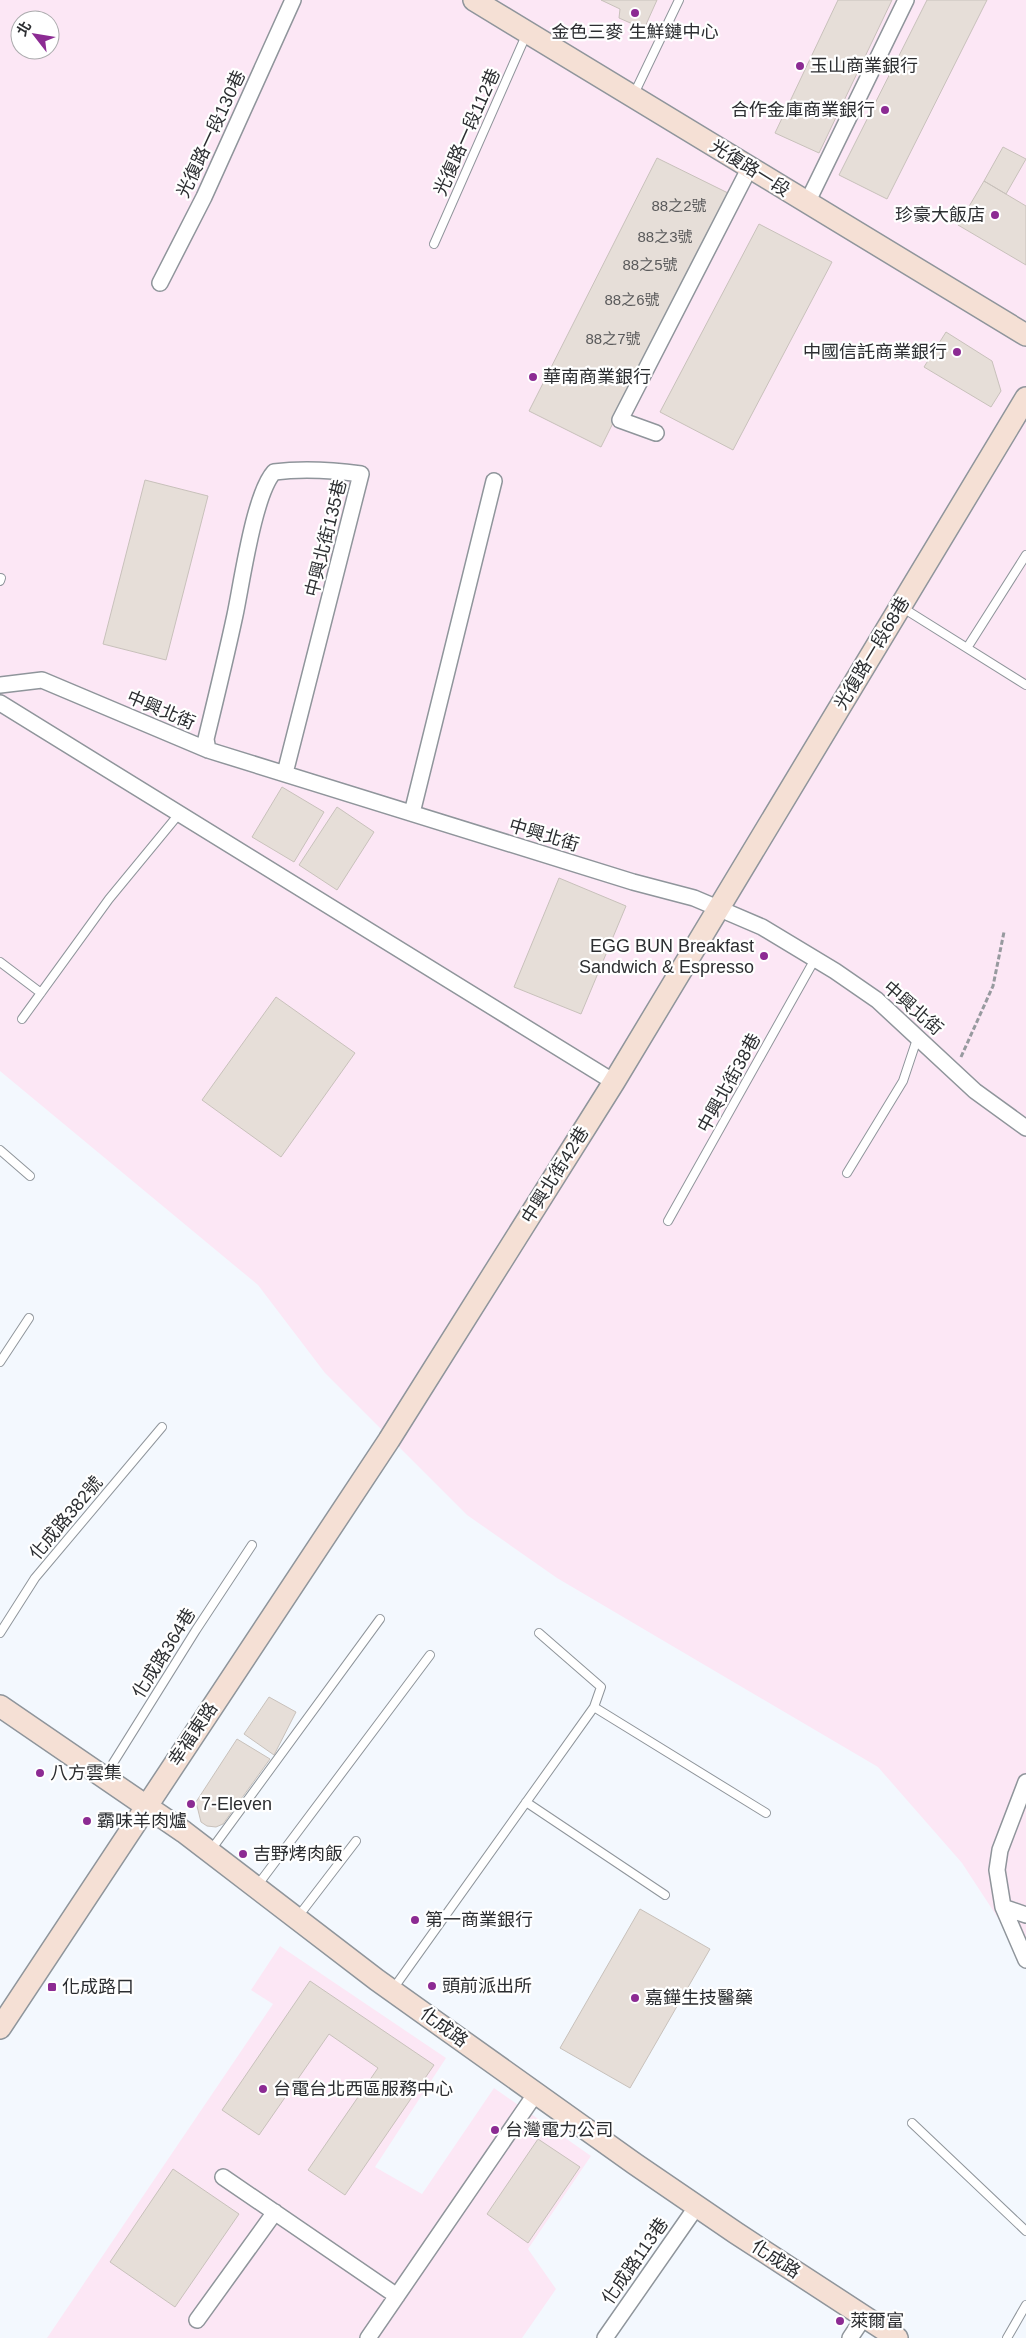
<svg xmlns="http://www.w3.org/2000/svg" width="1026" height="2338" font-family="Arial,'Noto Sans TC',sans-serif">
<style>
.industrial{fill:#fce7f5;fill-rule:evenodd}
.building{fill:#e6ded8;stroke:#c8c1bb}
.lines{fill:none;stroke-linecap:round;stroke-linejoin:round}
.lane-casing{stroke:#8f959b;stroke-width:10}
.street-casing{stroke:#8f959b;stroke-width:18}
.secondary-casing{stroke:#8f959b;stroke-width:24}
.path{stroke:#979a9f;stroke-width:3;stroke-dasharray:5 2.5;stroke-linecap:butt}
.lane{stroke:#fff;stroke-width:8}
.street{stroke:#fff;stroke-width:15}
.secondary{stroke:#f5e0d5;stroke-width:21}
.poi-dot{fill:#8c2b93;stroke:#fff;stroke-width:2}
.labels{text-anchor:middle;stroke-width:4.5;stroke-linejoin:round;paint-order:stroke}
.number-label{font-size:15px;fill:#5a5a5b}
.poi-label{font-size:18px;fill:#2c2e31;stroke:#fff;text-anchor:start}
.street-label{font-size:18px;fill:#2c2e31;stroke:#fff}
</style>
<rect width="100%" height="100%" fill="#f3f8fe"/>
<path class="industrial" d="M0,0H1026V1961L962,1863L878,1767L557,1578L467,1515L325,1373L258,1285L0,1071ZM20,20H50V50H20Z
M280,1946L446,2058L375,2167L422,2194L494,2088L591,2156L528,2249L556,2289L522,2338H47L273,2004L251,1990Z"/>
<path class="building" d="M601,0H657L644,29L619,18L620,9Z
M838,0H892L819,153L775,133Z
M927,0H987L887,199L839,175Z
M1003,147L1026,159L1006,194L984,181Z
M657,158L728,193L601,447L529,411Z
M984,181L1026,206V265L958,225Z
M759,224L832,262L733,450L660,412Z
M946,332L992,361L1001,391L991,407L924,367Z
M145,480L208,496L166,660L103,644Z
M282,787L324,812L294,862L252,837Z
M337,807L374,832L337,890L299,865Z
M559,878L626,906L581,1014L514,987Z
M276,997L355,1053L281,1157L202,1100Z
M269,1697L296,1712L274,1755L244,1734Z
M237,1739L270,1759L223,1824L216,1827L207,1826L201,1822L196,1802Z
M640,1909L710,1949L630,2088L560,2048Z
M310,1981L434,2065L345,2195L308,2170L378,2068L329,2034L259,2135L222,2110Z
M538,2139L580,2167L528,2243L487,2214Z
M173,2169L239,2214L175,2307L110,2262Z"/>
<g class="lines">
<g class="lane-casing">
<path id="lane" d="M634,94L679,0
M434,244L527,33
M0,581L1,578
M903,608L1026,685
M967,648L1026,555
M0,962L41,993
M22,1019L109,899L179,814
M0,1150L30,1176
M847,1173L903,1081L918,1036
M668,1221L815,959
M0,1362L29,1318
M0,1633L35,1578L162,1427
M594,1707L766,1813
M105,1776L196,1630L252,1545
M526,1802L665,1895
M211,1850L380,1619
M257,1886L430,1655
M297,1918L356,1841
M393,1989L594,1707L601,1687L539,1633
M912,2123L1026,2231
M1007,2338L1026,2305"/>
</g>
<g class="street-casing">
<path id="street" d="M807,203L906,0
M160,283L204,197L293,0
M656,433L620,420L750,167
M0,685L42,680L208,750L633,882L694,898L720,909L762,927L835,971L877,1000L975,1091L1026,1128
M0,703L614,1082
M208,750L206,739C216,698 226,657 235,615C242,582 254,494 274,472C304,468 332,470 361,474L285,773
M412,813L494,481
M1026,1782L1000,1850L997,1870L1003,1907L1026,1915
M1003,1907L1026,1960
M223,2177L397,2296
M197,2320L275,2212
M368,2338L536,2093
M605,2338L697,2206
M850,2338L864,2317"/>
</g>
<g class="secondary-casing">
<path id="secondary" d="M474,0L1026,335
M0,1706L184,1832L377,1980L635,2164L736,2233L897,2338
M0,2028L389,1440L614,1082L1026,398"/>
</g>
<path class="path" d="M961,1057L993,986L1004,932"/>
<use href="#lane" class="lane"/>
<use href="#street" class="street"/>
<use href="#secondary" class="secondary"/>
</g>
<g class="poi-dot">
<circle cx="635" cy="13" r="5"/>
<circle cx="800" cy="66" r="5"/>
<circle cx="885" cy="110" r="5"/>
<circle cx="995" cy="215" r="5"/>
<circle cx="957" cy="352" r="5"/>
<circle cx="533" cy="377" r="5"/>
<circle cx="764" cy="956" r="5"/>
<circle cx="40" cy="1773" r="5"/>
<circle cx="191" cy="1804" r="5"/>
<circle cx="87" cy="1821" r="5"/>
<circle cx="243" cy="1854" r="5"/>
<circle cx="415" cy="1920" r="5"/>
<circle cx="432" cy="1986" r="5"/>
<rect x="47" y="1982" width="10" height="10" rx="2.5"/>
<circle cx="635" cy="1998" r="5"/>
<circle cx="263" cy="2089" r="5"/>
<circle cx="495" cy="2130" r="5"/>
<circle cx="840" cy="2321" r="5"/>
</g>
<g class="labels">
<g class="number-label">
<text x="679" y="211">88之2號</text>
<text x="665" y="242">88之3號</text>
<text x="650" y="270">88之5號</text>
<text x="632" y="305">88之6號</text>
<text x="613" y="344">88之7號</text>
</g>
<g class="poi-label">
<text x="635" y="38" text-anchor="middle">金色三麥 生鮮鏈中心</text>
<text x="810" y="72">玉山商業銀行</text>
<text x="875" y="116" text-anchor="end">合作金庫商業銀行</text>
<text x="985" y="221" text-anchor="end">珍豪大飯店</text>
<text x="947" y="358" text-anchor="end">中國信託商業銀行</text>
<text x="543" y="383">華南商業銀行</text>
<text x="754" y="952" text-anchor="end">EGG BUN Breakfast<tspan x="754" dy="21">Sandwich &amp; Espresso</tspan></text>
<text x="50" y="1779">八方雲集</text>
<text x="201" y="1810">7-Eleven</text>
<text x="97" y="1827">霸味羊肉爐</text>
<text x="253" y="1860">吉野烤肉飯</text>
<text x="425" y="1926">第一商業銀行</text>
<text x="442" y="1992">頭前派出所</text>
<text x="62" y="1993">化成路口</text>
<text x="645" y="2004">嘉鏵生技醫藥</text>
<text x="273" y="2095">台電台北西區服務中心</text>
<text x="505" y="2136">台灣電力公司</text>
<text x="850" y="2327">萊爾富</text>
</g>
<g class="street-label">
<text transform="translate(467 132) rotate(-66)" y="6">光復路一段112巷</text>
<text transform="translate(211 134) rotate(-65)" y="6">光復路一段130巷</text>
<text transform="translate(750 168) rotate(32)" y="6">光復路一段</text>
<text transform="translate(326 538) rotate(-76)" y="6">中興北街135巷</text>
<text transform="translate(872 653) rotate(-59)" y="6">光復路一段68巷</text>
<text transform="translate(161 710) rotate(23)" y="6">中興北街</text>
<text transform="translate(544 835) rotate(17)" y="6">中興北街</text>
<text transform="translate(913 1008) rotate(41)" y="6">中興北街</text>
<text transform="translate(729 1083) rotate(-61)" y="6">中興北街38巷</text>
<text transform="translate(555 1175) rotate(-58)" y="6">中興北街42巷</text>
<text transform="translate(66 1518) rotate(-50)" y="6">化成路382號</text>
<text transform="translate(164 1653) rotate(-58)" y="6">化成路364巷</text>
<text transform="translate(193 1734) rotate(-56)" y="6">幸福東路</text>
<text transform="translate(444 2027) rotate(36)" y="6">化成路</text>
<text transform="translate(776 2259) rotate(33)" y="6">化成路</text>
<text transform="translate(635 2261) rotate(-55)" y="6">化成路113巷</text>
</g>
</g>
<g transform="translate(35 35) rotate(301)"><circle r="24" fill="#ffffff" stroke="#ababad"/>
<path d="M0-4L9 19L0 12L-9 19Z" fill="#8c2b93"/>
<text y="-8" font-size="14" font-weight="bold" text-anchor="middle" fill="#2c2e31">北</text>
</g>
</svg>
